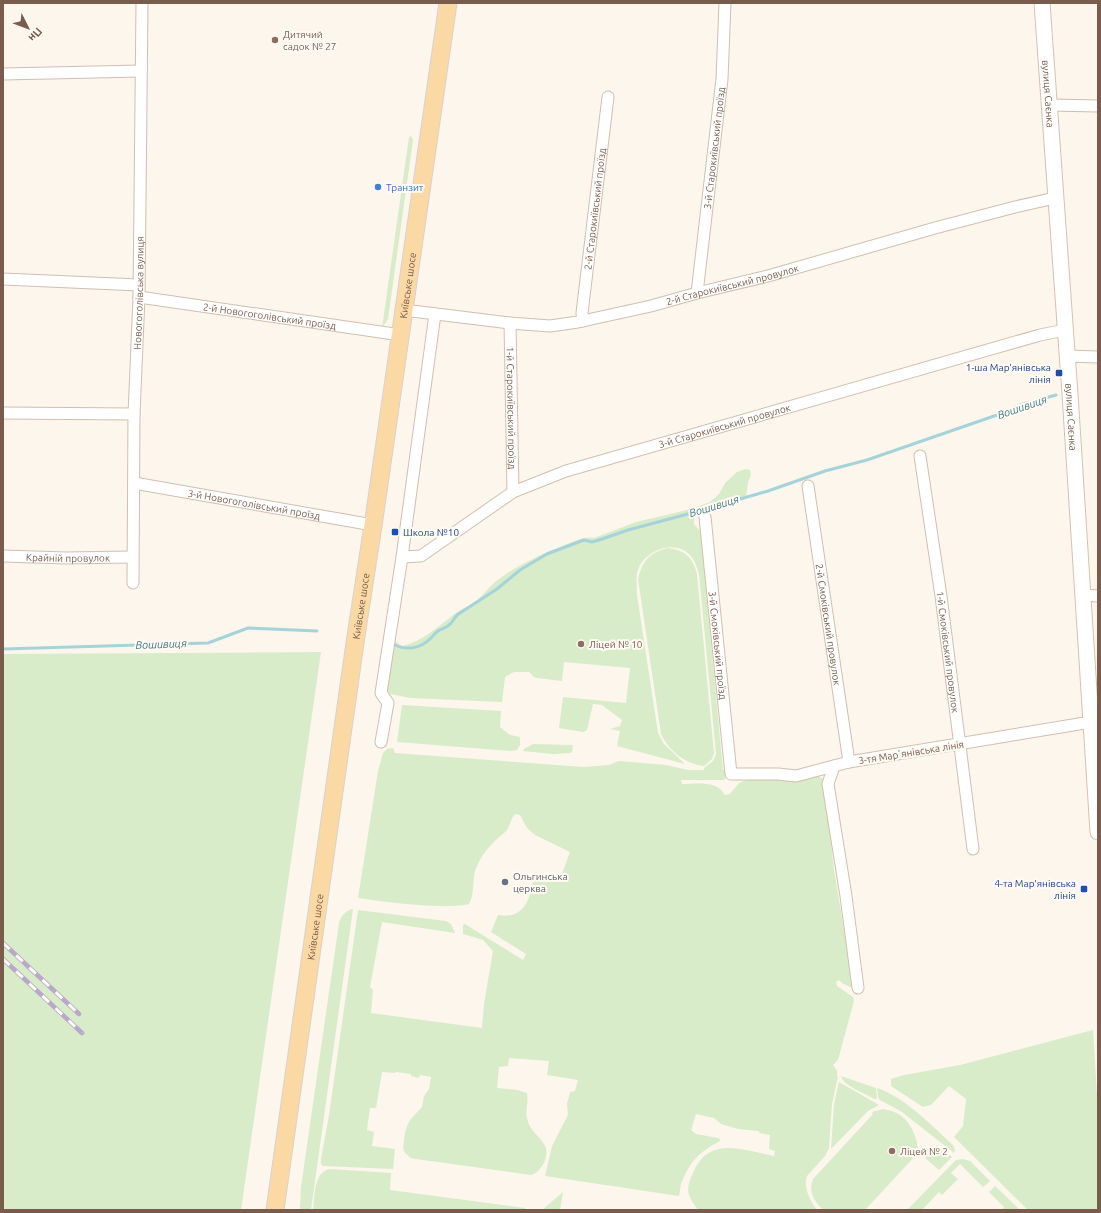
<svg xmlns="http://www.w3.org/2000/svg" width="1101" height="1213" font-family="Ubuntu,sans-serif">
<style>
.green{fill:#d8ecc9}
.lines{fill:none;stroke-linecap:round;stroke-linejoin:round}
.stream{stroke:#a5d3da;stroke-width:3}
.street-casing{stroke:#d1beb0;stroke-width:13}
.secondary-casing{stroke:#d6c0b0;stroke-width:17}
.primary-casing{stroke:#dad1cd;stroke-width:19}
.street{stroke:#fff;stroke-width:11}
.secondary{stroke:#fff;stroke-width:15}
.primary{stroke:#fbd9a5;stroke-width:17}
.rail-casing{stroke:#b9a8c9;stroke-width:4.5}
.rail{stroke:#fffaf3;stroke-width:3;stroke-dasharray:9;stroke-linecap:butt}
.education-dot{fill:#8d6e63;stroke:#fffaf3;stroke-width:1.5}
.shop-dot{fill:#3f7fe0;stroke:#fffaf3;stroke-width:1.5}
.transit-dot{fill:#1a4fb4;stroke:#fffaf3;stroke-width:1.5}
.worship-dot{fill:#6b7280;stroke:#fffaf3;stroke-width:1.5}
.labels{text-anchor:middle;stroke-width:4;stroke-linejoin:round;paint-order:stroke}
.education-label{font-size:10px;fill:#785e54;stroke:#fffaf3;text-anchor:start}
.street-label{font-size:10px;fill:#7a5c4d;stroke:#fffaf3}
.shop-label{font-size:10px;fill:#366cbe;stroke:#fffaf3;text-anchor:start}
.transit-label{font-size:10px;fill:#164399;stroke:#fffaf3;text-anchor:end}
.worship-label{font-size:10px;fill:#5b616d;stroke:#fffaf3;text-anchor:start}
.water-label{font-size:11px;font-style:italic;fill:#437c86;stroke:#fffaf3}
</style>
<rect width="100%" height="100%" fill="#fdf6ec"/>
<path class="green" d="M411,136L413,140L388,319L382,328L409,137Z
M746,469L750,470L751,475L748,482L746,498C729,504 709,507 694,519V524L700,531L702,547L723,770H727L728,773L724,780H681L682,784C697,784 717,780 725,795L730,794L739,783L749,779L816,776L822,778L824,781L834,870L853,983L852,986L850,987L842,983L839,980L836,982L837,986L853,997L854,1001L838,1060L833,1065L837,1071V1076H838L832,1104L829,1148L825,1156L807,1176C803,1187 810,1201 817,1210H698C687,1195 685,1190 693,1173C709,1135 742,1150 774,1156L775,1151L769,1149L770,1135L760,1133L758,1131L738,1129L721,1124L714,1118L696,1114L691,1130L696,1134L718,1138L720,1139V1141C698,1153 691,1160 681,1184C680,1188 680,1192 679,1196L545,1176L552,1146L568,1115L567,1104L570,1092L575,1091L578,1080L547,1075L549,1061L509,1058L508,1066L499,1067L497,1088L517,1090L527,1093C529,1102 525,1110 527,1118C530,1132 538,1134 544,1144C551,1154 542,1172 531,1175L416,1159L411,1158L405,1153L403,1148L405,1132L407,1126L410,1120L422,1107L424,1096L429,1089L431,1077L420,1075L419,1078L411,1076V1074L396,1072L395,1073L382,1072L376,1108H370L367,1130L374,1132L372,1146L395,1149L393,1169L323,1166L321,1164V1159L329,1115L358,910L446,921L451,924L455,933L382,922L370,987L373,990L371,1013L482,1028L484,1004L493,951L483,940L463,934V925L465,924L523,960L526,954L491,932L498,915C528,920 530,895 535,872L559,882L570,852L535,835L527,828L520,815L515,814C510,820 511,824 507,830C505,833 501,835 498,838C488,847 480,857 475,871C472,882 475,893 469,904C461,906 452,906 444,906C415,906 387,902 358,898L378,771L383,753L387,749L393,748L395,753L583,767L609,765L619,761L666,765L688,770H704V768L713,761L716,754L699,574C697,569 696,563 693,559C680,538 648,548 639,567C635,576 637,585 637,595L658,733L664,744L685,764L617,746L620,731L610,729L620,726L622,720L602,705L593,704L587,730L583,732L559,728L563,697L626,703L630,668L564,662L562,681L537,678L534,677L529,672H514L505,677L502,702L410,698L386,693L395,641L402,646C424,641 438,626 456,613C463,608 471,605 477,600C483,595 488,588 495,582C512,568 541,554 562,546C573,542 583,536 594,538L636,522L687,510L710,502L719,494L725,483L737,472Z
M668,548C684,550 693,557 697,574L714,753L712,759L704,766C685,764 669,751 661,734L638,579C643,560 649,553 668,548Z
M321,652L241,1210H3V654Z
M402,705L501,711L500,727L510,735L520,737V745L517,750L511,751L397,742Z
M533,744L572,745L573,746L572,752L570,753L553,754L523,751L524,749Z
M353,909L311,1210H301L300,1208L301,1187L339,923C341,916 346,910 353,909Z
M1093,1030L1098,1111V1210H1028L954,1137L963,1126L966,1099L949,1086L931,1105L923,1107L891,1086V1079L904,1075L960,1065Z
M841,1076L876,1088L877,1099H874C865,1093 843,1086 841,1076Z
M839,1082L879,1105L868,1111L831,1149L834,1104Z
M877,1088C906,1098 931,1125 953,1145L955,1150L954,1153L902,1112L880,1100L878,1097Z
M883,1109C902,1112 910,1121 916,1139C917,1144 919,1149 917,1154L865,1210H823C814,1201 808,1192 813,1179L873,1114L872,1112Z
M937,1145L952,1157L939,1170L925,1158Z
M963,1159L970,1161L990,1181L983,1187L960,1164L951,1173L958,1179L942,1195L939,1192L922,1210H907L952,1164L956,1160Z
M330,1169L391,1173L390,1190L525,1208L524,1210H313C315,1197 313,1172 330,1169Z
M995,1186L1017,1207L1020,1210H1001L1004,1207L989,1192Z
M563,1192L560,1210H542Z"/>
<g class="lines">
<path class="stream" d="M393,644C406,651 420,649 431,638C433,636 435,633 438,631C441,629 446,628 449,625C452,623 454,619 457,615L497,589L520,570L547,554L584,540L592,542L602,539L628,530L688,514L768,491L825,471L867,460L997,415L1020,405L1056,395
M3,649L208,643L248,628L317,631"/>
<g class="street-casing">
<g id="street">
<path d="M3,74L141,71"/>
<path d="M1050,105L1098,106"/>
<path d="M3,279L139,285"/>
<path id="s1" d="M697,293L722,79L725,3"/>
<path id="s2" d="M139,297L401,335"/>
<path id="s3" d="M404,310L510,323L550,326L578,322L651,306L697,293L768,276L935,228L1015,207L1055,198"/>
<path id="s4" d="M583,321L582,313L608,97"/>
<path id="s5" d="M510,323L513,492"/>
<path d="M1067,356L1098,357"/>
<path d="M3,413L134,414"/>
<path id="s6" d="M920,456L941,596L973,849"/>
<path id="s7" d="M134,483L373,525"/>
<path id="s8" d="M808,486L849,762"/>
<path id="s9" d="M705,517L731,774H778L796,776L849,762L1091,722"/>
<path id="s10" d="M3,556L66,558L132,557"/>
<path id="s11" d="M402,557L421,556L513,492L566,471L1040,335L1065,330"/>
<path id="s12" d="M133,583L134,414L139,297L142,3"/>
<path d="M1083,595L1098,596"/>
<path d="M381,742L388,703L381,693L402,557L435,314"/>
<path d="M834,766L828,784L846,896L858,988"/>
</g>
</g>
<g class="secondary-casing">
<g id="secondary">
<path id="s13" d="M1042,3L1070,394L1098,832"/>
</g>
</g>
<g class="primary-casing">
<g id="primary">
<path id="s14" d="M275,1210L356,636L374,519L448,3"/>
</g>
</g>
<use href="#street" class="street"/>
<use href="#secondary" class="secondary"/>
<use href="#primary" class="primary"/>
<g class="rail-casing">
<path id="rail" d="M3,943L79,1014
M3,959L82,1033"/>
</g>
<use href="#rail" class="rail"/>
</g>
<g class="education-dot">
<circle cx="275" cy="40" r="4"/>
<circle cx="581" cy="644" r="4"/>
<circle cx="892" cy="1151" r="4"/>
</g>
<circle class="shop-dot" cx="378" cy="187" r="4"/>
<g class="transit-dot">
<rect x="1055" y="369" width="8" height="8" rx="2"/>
<rect x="391" y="528" width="8" height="8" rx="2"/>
<rect x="1080" y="885" width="8" height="8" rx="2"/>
</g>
<circle class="worship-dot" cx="505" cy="882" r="4"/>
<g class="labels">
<g class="education-label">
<text x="283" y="38">Дитячий<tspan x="283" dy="12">садок № 27</tspan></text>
<text x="589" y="648">Ліцей № 10</text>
<text x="900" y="1155">Ліцей № 2</text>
</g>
<g class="street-label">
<text dy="4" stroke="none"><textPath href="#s13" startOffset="91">вулиця Саєнка</textPath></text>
<text dy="4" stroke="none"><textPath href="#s1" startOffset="146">3-й Старокиївський проїзд</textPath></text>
<text dy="4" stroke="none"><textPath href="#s4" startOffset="113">2-й Старокиївський проїзд</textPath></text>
<text dy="4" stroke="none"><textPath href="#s3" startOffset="334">2-й Старокиївський провулок</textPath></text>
<text dy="4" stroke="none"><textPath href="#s14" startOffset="934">Київське шосе</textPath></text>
<text dy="4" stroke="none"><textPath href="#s12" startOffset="290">Новогоголівська вулиця</textPath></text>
<text dy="4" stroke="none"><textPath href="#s2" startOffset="132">2-й Новогоголівський проїзд</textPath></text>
<text dy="4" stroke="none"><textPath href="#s5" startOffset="85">1-й Старокиївський проїзд</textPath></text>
<text dy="4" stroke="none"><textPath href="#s13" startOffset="415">вулиця Саєнка</textPath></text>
<text dy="4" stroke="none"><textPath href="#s11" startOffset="353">3-й Старокиївський провулок</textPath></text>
<text dy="4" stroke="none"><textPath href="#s7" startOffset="122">3-й Новогоголівський проїзд</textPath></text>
<text dy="4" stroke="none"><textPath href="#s10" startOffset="65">Крайній провулок</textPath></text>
<text dy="4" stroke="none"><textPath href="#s14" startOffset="610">Київське шосе</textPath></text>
<text dy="4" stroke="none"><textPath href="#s8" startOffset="140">2-й Смоківський провулок</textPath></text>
<text dy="4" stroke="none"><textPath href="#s9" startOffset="129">3-й Смоківський проїзд</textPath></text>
<text dy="4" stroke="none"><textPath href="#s6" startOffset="198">1-й Смоківський провулок</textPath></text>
<text transform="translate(911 752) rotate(-9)" y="4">3-тя Марʼянівська лінія</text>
<text dy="4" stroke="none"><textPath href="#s14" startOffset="286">Київське шосе</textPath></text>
</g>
<g class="shop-label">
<text x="386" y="191">Транзит</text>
</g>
<g class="transit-label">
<text x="1051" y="371">1-ша Мар'янівська<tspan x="1051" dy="12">лінія</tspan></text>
<text x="403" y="536" text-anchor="start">Школа №10</text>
<text x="1076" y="887">4-та Мар'янівська<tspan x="1076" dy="12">лінія</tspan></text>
</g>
<g class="worship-label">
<text x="513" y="880">Ольгинська<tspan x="513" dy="12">церква</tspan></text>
</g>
<g class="water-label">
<text transform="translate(1022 407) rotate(-19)" y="4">Вошивиця</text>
<text transform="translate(714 506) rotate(-17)" y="4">Вошивиця</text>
<text transform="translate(161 644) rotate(-2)" y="4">Вошивиця</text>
</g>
</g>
<rect width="1101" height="1213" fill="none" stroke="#7a5c4d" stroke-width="8"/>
<g transform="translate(28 28) rotate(132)" stroke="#fffaf3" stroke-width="3" paint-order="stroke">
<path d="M0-3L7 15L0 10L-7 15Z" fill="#7a5c4d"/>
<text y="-6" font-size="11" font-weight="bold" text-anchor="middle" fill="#7a5c4d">Пн</text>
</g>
</svg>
